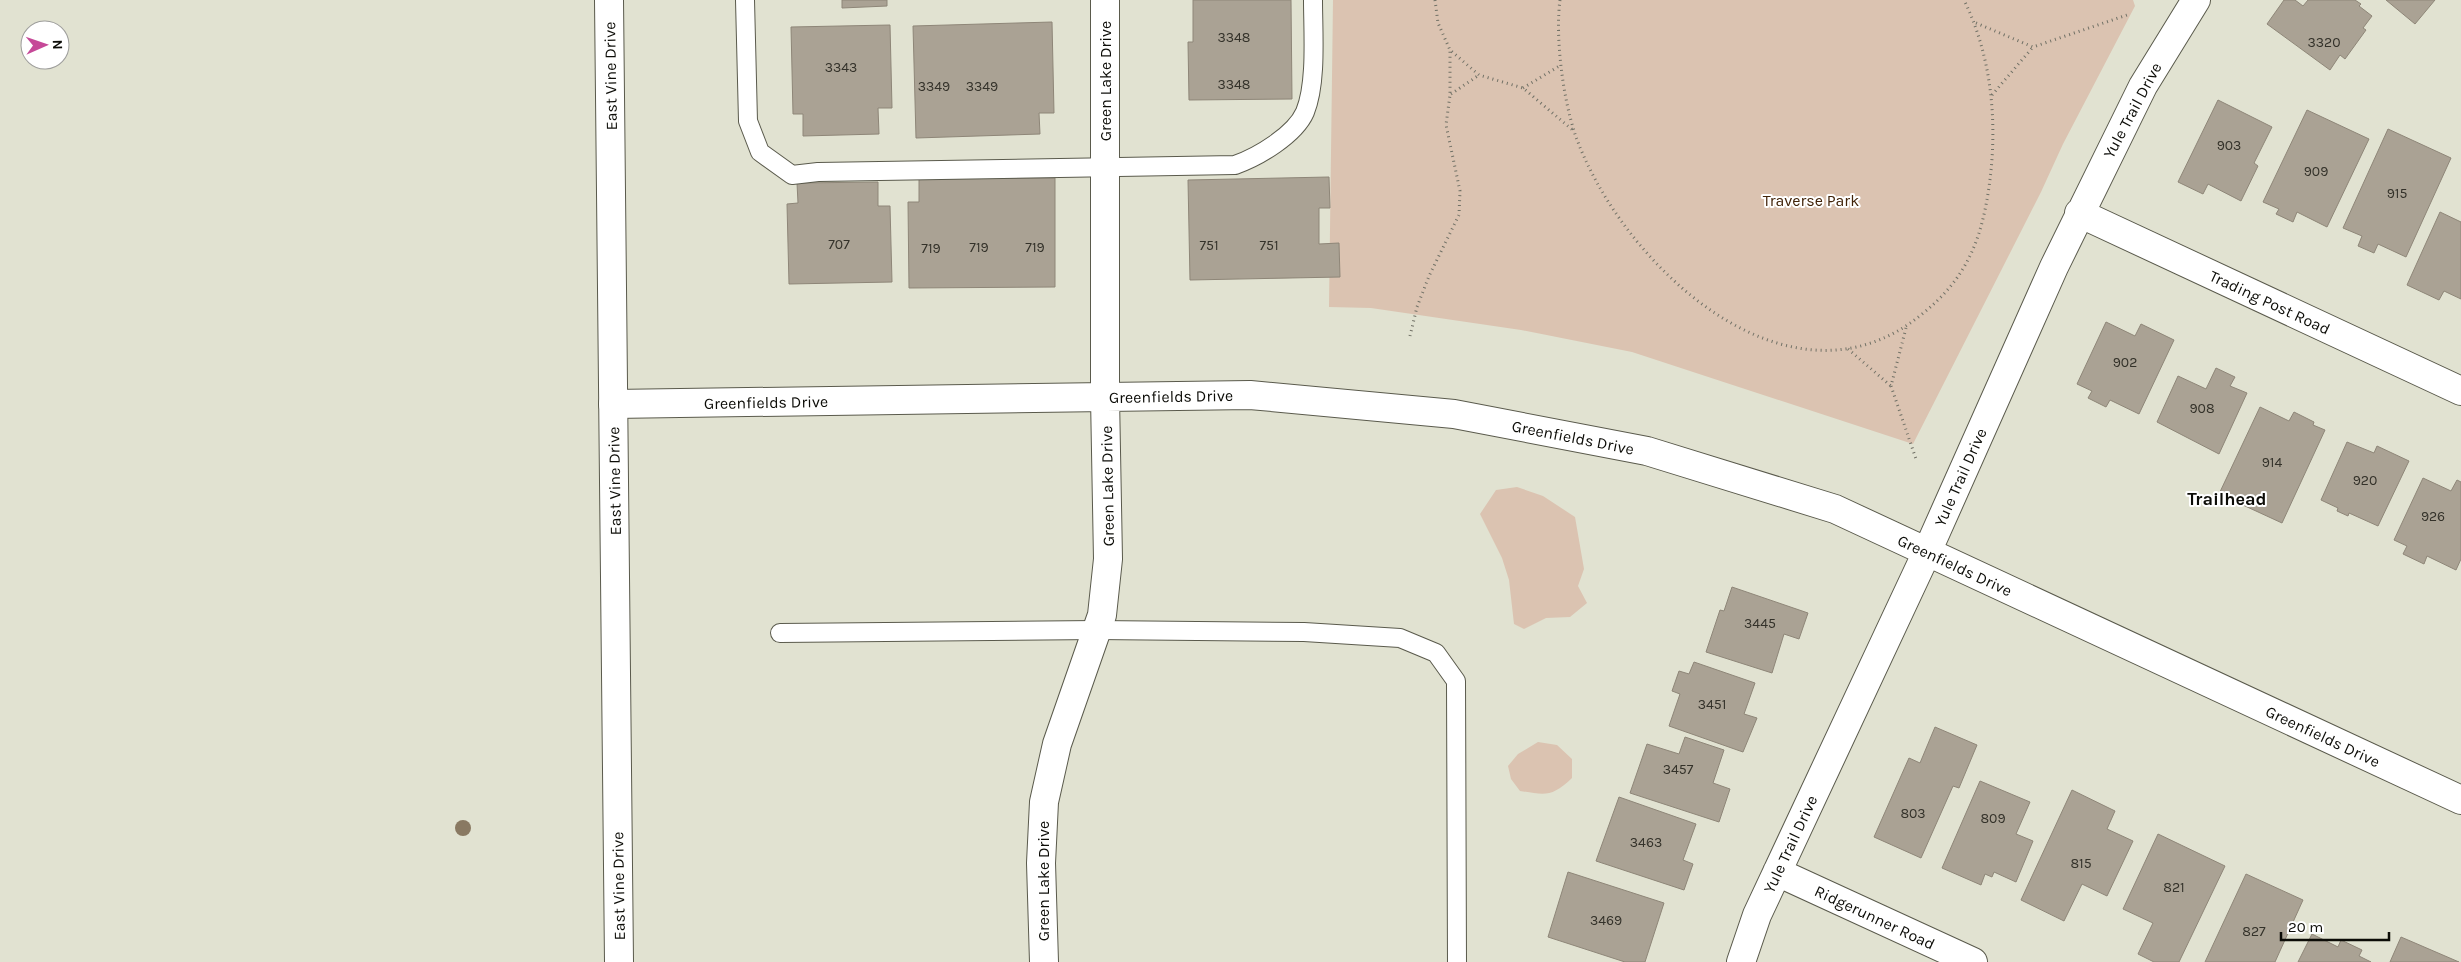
<svg xmlns="http://www.w3.org/2000/svg" width="2461" height="962" font-family="Karla,sans-serif">
<style>
.green{fill:#dbc3b1}
.building{fill:#aaa294;stroke:#8e8678}
.lines{fill:none;stroke-linecap:round;stroke-linejoin:round}
.lane-casing{stroke:#5a5a4c;stroke-width:20}
.street-casing{stroke:#5a5a4c;stroke-width:30}
.secondary-casing{stroke:#5a5a4c;stroke-width:30}
.path{stroke:#717166;stroke-width:3;stroke-dasharray:1 4;stroke-linecap:butt}
.lane{stroke:#fff;stroke-width:18}
.street{stroke:#fff;stroke-width:28}
.secondary{stroke:#fff;stroke-width:28}
.tree{fill:#897962}
.labels{text-anchor:middle;stroke-width:4;stroke-linejoin:round;paint-order:stroke}
.number-label{font-size:14px;fill:#34322a}
.street-label{font-size:16px;fill:#0c0c07;stroke:#fff}
.park-label{font-size:16px;fill:#412308;stroke:#fff}
.neighbourhood-label{font-size:18px;font-weight:bold;fill:#0c0c07;stroke:#fff}
</style>
<rect width="100%" height="100%" fill="#e1e2d1"/>
<path class="green" d="M1333,0H2133L2135,6L2063,144L2041,192L1913,444L1632,352L1521,330L1371,308L1329,307Z
M1517,487L1543,496L1575,517L1584,569L1578,586L1587,603L1570,617L1546,618L1524,629L1514,624L1509,580L1502,558L1480,514L1496,490Z
M1538,742L1557,745L1572,759V778C1552,797 1546,795 1520,791L1511,779L1508,766L1518,754Z"/>
<path class="building" d="M842,0H887V6L842,8Z
M1193,0H1291L1292,99L1189,100L1188,42H1193Z
M2284,0H2295L2303,6L2308,0H2355L2361,4L2359,6L2372,16L2363,28L2366,30L2345,59L2340,55L2330,70L2267,24Z
M2386,0H2435L2415,24Z
M1052,22L1054,113H1039L1040,134L916,138L913,26Z
M890,25L892,108H878L879,134L803,136V114H793L791,27Z
M2218,100L2272,127L2254,163L2258,166L2241,201L2208,184L2203,194L2178,182Z
M2307,110L2369,139L2327,227L2297,212L2293,222L2276,214L2279,209L2263,202Z
M2388,129L2451,158L2406,257L2378,244L2374,253L2358,246L2362,236L2343,228Z
M1329,177L1330,208H1319V244L1339,243L1340,277L1190,280L1188,180Z
M919,178H1055V287L909,288L908,202H919Z
M878,182V206H890L892,282L789,284L787,204L798,203L797,183Z
M2440,212L2461,222V299L2444,291L2439,300L2407,285Z
M2106,322L2135,336L2141,324L2174,340L2139,414L2110,400L2106,407L2088,398L2092,391L2077,384Z
M2216,368L2235,377L2230,386L2247,393L2219,454L2157,422L2178,376L2206,389Z
M2260,407L2289,421L2294,412L2314,422L2313,425L2325,430L2282,523L2219,494Z
M2347,442L2374,453L2377,446L2409,461L2378,526L2349,513L2348,516L2337,511L2338,508L2321,500Z
M2423,478L2451,491L2457,480L2461,482V559L2456,570L2427,556L2424,564L2403,554L2407,546L2394,540Z
M1732,587L1808,613L1799,639L1784,634L1772,673L1706,652L1720,610L1724,611Z
M1694,662L1755,683L1744,714L1757,718L1743,752L1669,726L1680,694L1672,691L1679,671L1689,674Z
M1935,727L1977,745L1959,788L1953,786L1921,858L1874,837L1909,758L1920,763Z
M1685,737L1724,750L1713,783L1730,789L1719,822L1630,793L1647,744L1679,754Z
M1980,781L2030,802L2016,834L2033,841L2016,882L1994,872L1992,877L1985,874L1981,885L1942,868Z
M2072,790L2115,811L2107,829L2133,841L2107,896L2082,884L2064,921L2021,900Z
M1619,797L1696,824L1683,860L1693,864L1684,890L1596,861Z
M2158,834L2225,866L2179,962H2154L2138,954L2153,923L2123,909Z
M1568,872L1664,903L1645,962H1625L1548,937Z
M2246,874L2303,900L2275,962H2205Z
M2312,934L2338,947L2341,940L2362,950L2359,956L2371,962H2298Z
M2401,937L2459,962H2390Z"/>
<g class="lines">
<g class="lane-casing">
<path id="lane" d="M745,0L748,121L760,152L792,175L818,172L1235,165C1258,157 1295,135 1305,112C1317,83 1313,32 1313,0
M780,633L1097,630L1304,632L1400,638L1436,653L1456,681L1457,962"/>
</g>
<g class="street-casing">
<path id="street" d="M2079,213L2461,391
M613,404L1250,395L1454,414L1647,451L1835,509L2461,800
M1777,872L1973,962
M1044,962L1041,863L1044,802L1057,744L1102,615L1108,559L1105,397V0
M1741,962L1757,915L1927,552L2054,267L2143,86L2196,0"/>
</g>
<g class="secondary-casing">
<path id="secondary" d="M609,0L619,962"/>
</g>
<path class="path" d="M1435,0L1438,23L1450,50L1479,75L1523,88L1575,132
M1560,0C1555,37 1563,98 1575,134C1619,261 1787,423 1921,315C1966,279 1981,242 1989,187C1998,124 1992,57 1964,0
M1976,23L2033,47L2130,14
M1523,88L1561,65
M1451,94L1479,75
M1992,95L2033,47
M1906,328L1891,386L1916,459
M1410,336L1417,307L1429,276L1459,215L1460,191L1446,125L1450,95V50
M1848,349L1891,386"/>
<use href="#lane" class="lane"/>
<use href="#street" class="street"/>
<use href="#secondary" class="secondary"/>
</g>
<circle class="tree" cx="463" cy="828" r="8"/>
<g class="labels">
<g class="number-label">
<text x="1234" y="42">3348</text>
<text x="2324" y="47">3320</text>
<text x="841" y="72">3343</text>
<text x="1234" y="89">3348</text>
<text x="934" y="91">3349</text>
<text x="982" y="91">3349</text>
<text x="2229" y="150">903</text>
<text x="2316" y="176">909</text>
<text x="2397" y="198">915</text>
<text x="839" y="249">707</text>
<text x="1209" y="250">751</text>
<text x="1269" y="250">751</text>
<text x="979" y="252">719</text>
<text x="1035" y="252">719</text>
<text x="931" y="253">719</text>
<text x="2125" y="367">902</text>
<text x="2202" y="413">908</text>
<text x="2272" y="467">914</text>
<text x="2365" y="485">920</text>
<text x="2433" y="521">926</text>
<text x="1760" y="628">3445</text>
<text x="1712" y="709">3451</text>
<text x="1678" y="774">3457</text>
<text x="1913" y="818">803</text>
<text x="1993" y="823">809</text>
<text x="1646" y="847">3463</text>
<text x="2081" y="868">815</text>
<text x="2174" y="892">821</text>
<text x="1606" y="925">3469</text>
<text x="2254" y="936">827</text>
</g>
<g class="street-label">
<text transform="translate(610 76) rotate(-91)" y="6">East Vine Drive</text>
<text transform="translate(1105 81) rotate(-90)" y="6">Green Lake Drive</text>
<text transform="translate(2132 110) rotate(-62)" y="6">Yule Trail Drive</text>
<text transform="translate(2270 302) rotate(25)" y="6">Trading Post Road</text>
<text transform="translate(1171 396) rotate(-1)" y="6">Greenfields Drive</text>
<text transform="translate(766 402) rotate(-1)" y="6">Greenfields Drive</text>
<text transform="translate(1573 437) rotate(11)" y="6">Greenfields Drive</text>
<text transform="translate(1960 477) rotate(-66)" y="6">Yule Trail Drive</text>
<text transform="translate(614 481) rotate(-91)" y="6">East Vine Drive</text>
<text transform="translate(1107 486) rotate(-91)" y="6">Green Lake Drive</text>
<text transform="translate(1955 565) rotate(25)" y="6">Greenfields Drive</text>
<text transform="translate(2323 736) rotate(25)" y="6">Greenfields Drive</text>
<text transform="translate(1790 844) rotate(-65)" y="6">Yule Trail Drive</text>
<text transform="translate(1043 881) rotate(-90)" y="6">Green Lake Drive</text>
<text transform="translate(618 886) rotate(-91)" y="6">East Vine Drive</text>
<text transform="translate(1875 917) rotate(25)" y="6">Ridgerunner Road</text>
</g>
<g class="park-label">
<text x="1811" y="206">Traverse Park</text>
</g>
<g class="neighbourhood-label">
<text x="2227" y="505">Trailhead</text>
</g>
</g>
<g transform="translate(45 45) rotate(88)"><circle r="24" fill="#ffffff" stroke="#9e9e9c"/>
<path d="M0-4L9 19L0 12L-9 19Z" fill="#c64998"/>
<text y="-8" font-size="14" font-weight="bold" text-anchor="middle" fill="#0c0c07">N</text>
</g>
<path d="M2281 932v8h108v-8" fill="none" stroke="#0c0c07" stroke-width="2.5"/>
<text x="2288" y="932" font-size="15" fill="#0c0c07" stroke="#ffffff" stroke-width="4" paint-order="stroke">20 m</text>
</svg>
